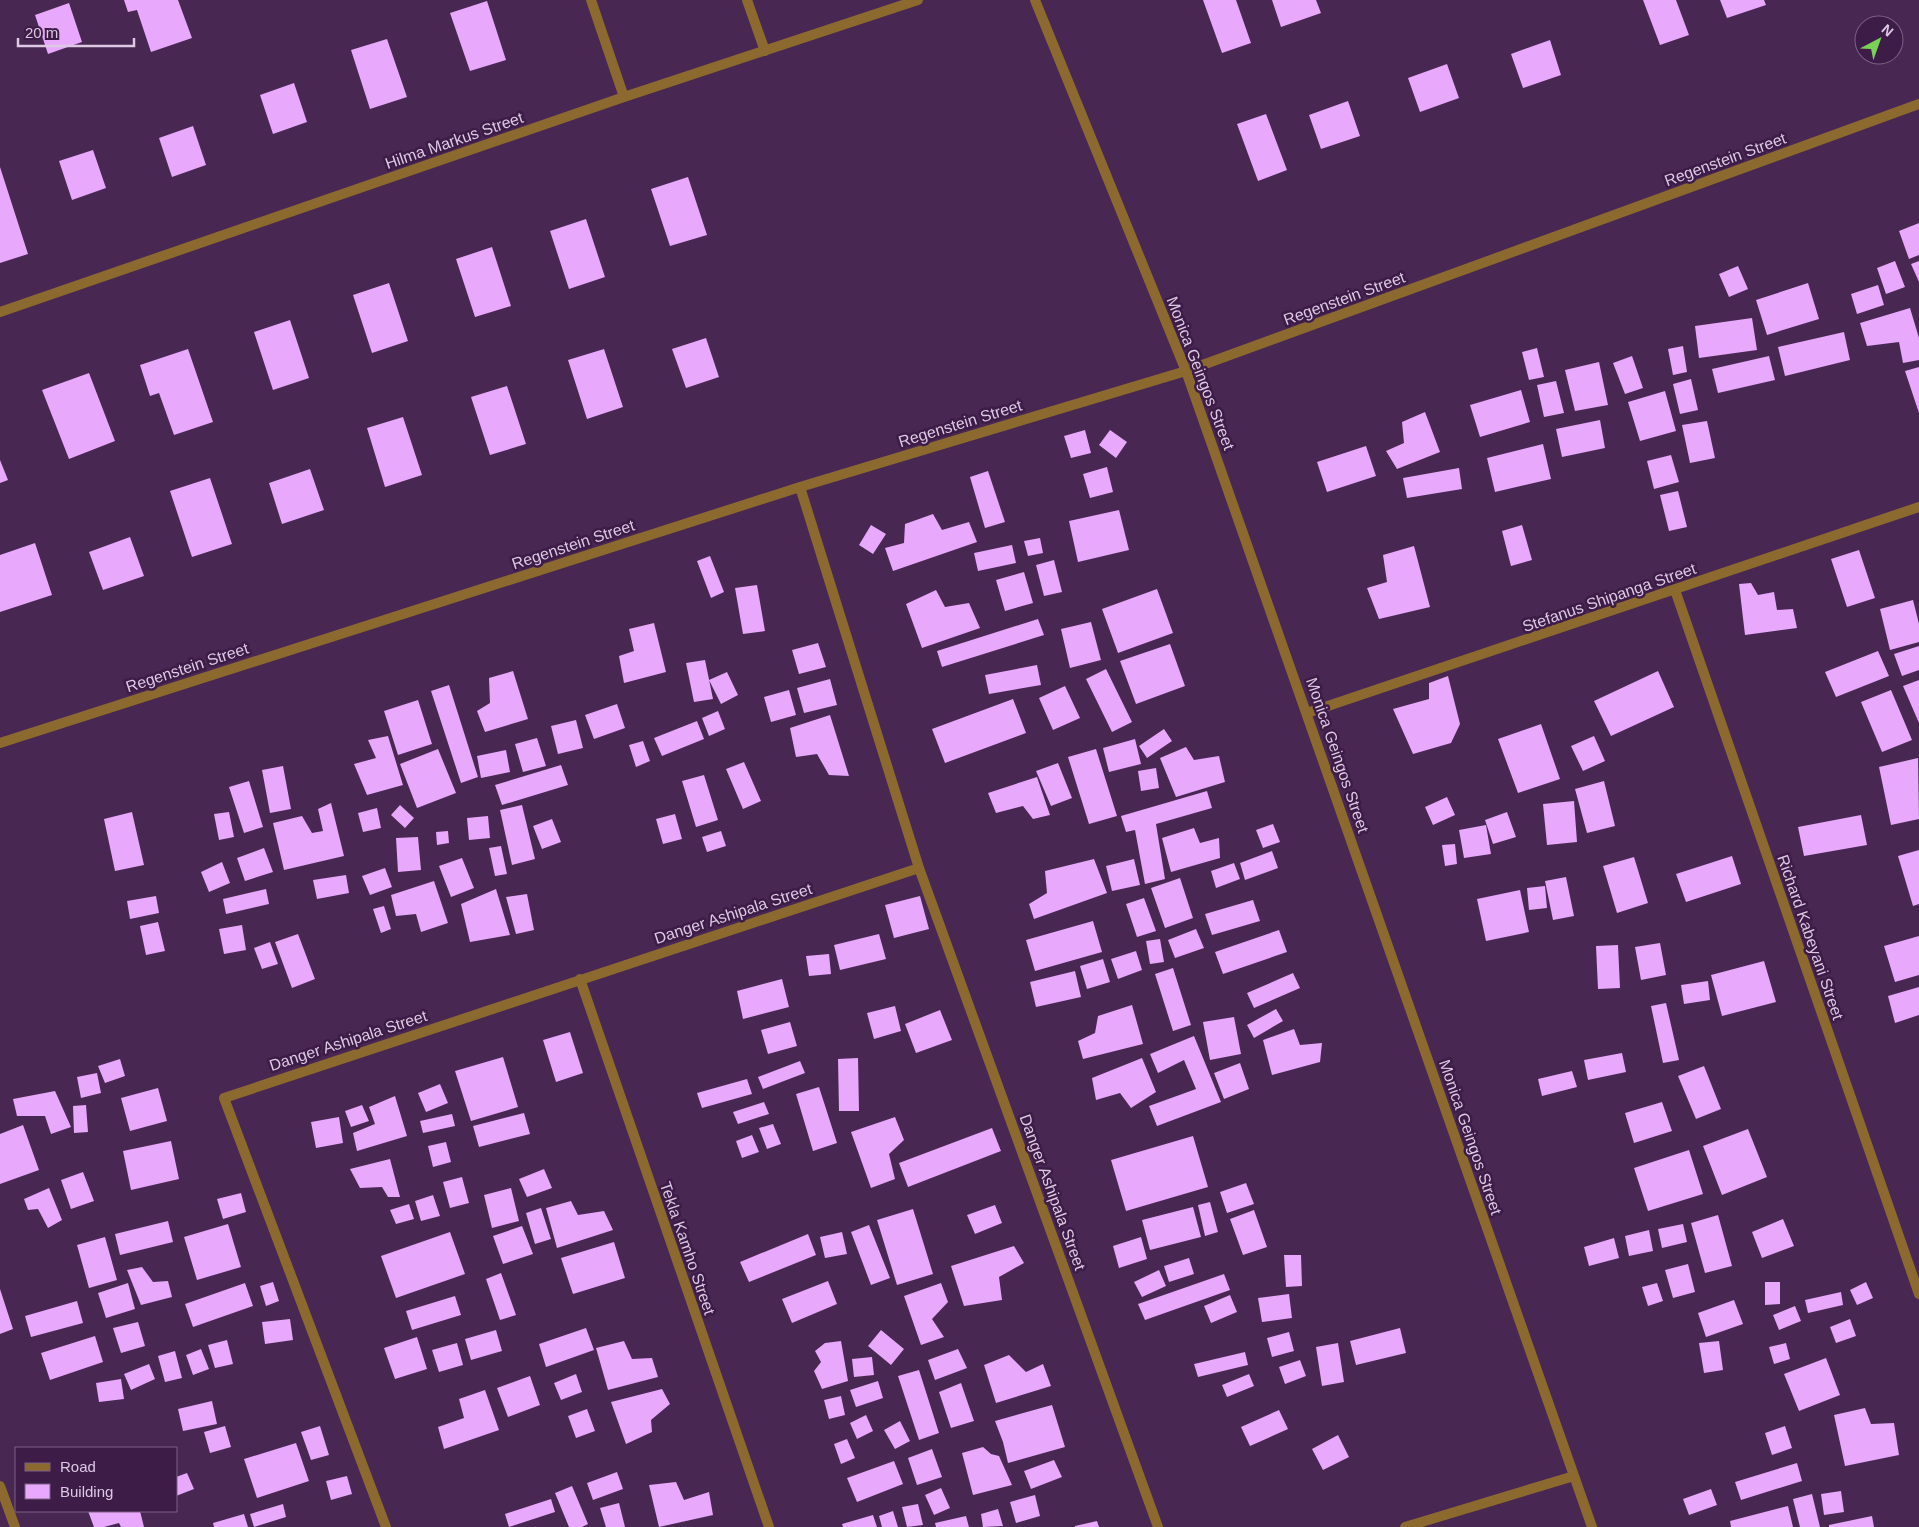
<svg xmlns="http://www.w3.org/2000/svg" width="1919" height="1527" font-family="Arial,sans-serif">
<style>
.building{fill:#e8a8fb}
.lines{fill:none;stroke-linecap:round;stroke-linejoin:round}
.minor{stroke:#8b692f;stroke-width:10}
.labels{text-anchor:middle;stroke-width:5;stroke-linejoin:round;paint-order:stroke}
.street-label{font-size:16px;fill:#ddc9e3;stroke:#3d1c47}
</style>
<rect width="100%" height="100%" fill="#482752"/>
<path class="building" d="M124,0H178L192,38L151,52L137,10L128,12Z
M1203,0H1236L1251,43L1222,53Z
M1272,0H1316L1321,13L1281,27Z
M1643,0H1676L1689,35L1660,45Z
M1720,0H1764L1766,5L1727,18Z
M487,1L506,60L470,71L450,13Z
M69,3L82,42L48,54L35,15Z
M387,39L407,97L370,109L351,50Z
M1550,40L1561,75L1523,88L1511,54Z
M1447,64L1459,98L1420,112L1408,78Z
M294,83L307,122L273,134L260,95Z
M1348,101L1360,136L1321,149L1309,115Z
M1266,114L1287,170L1258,181L1237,124Z
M193,126L206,165L172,177L159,138Z
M93,150L106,188L72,200L59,161Z
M0,167L28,254L0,263Z
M688,177L707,235L670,246L651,189Z
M586,219L605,277L569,289L550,231Z
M1919,223V255L1909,259L1899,231Z
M492,247L511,306L475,317L456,259Z
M1895,261L1905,287L1886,294L1877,268Z
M1919,261V282L1911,264Z
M1738,266L1748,289L1729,297L1719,274Z
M389,283L408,341L372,353L353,295Z
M1808,283L1819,319L1767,335L1756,300Z
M1878,285L1884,305L1857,314L1851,294Z
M1910,308L1919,338V360L1903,363L1899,342L1867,346L1860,323Z
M1752,318L1757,350L1699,358L1695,326Z
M290,320L309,378L273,390L254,332Z
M1844,332L1850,360L1785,376L1778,347Z
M706,338L719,377L686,388L672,349Z
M1683,346L1687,372L1673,375L1668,349Z
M1537,348L1544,377L1529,380L1522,352Z
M188,349L213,422L174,435L159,393L150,396L140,365Z
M604,349L623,407L587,419L568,360Z
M1632,356L1643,388L1625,394L1613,363Z
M1769,356L1775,380L1718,393L1712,369Z
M1599,362L1608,405L1575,411L1565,370Z
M1919,367V413L1905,371Z
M89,373L115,441L69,459L42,390Z
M1691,379L1698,410L1680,414L1673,384Z
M1556,381L1564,413L1544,417L1537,385Z
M507,386L526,444L490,455L471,397Z
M1521,390L1530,422L1480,437L1470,405Z
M1665,391L1676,431L1640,441L1628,402Z
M1425,412L1440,452L1397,469L1386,451L1404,443L1402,422Z
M403,417L422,475L385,487L367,428Z
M1600,420L1605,448L1562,457L1556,429Z
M1707,421L1715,458L1690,463L1682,425Z
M1085,430L1091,453L1071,458L1064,436Z
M1110,430L1127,442L1116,458L1099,445Z
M1543,444L1551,479L1495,492L1487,458Z
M1366,446L1376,476L1327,492L1317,462Z
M1671,455L1679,482L1654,489L1647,461Z
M0,460L8,480L0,483Z
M1107,467L1113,492L1090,498L1083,474Z
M1459,468L1462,489L1407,498L1403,478Z
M310,469L324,510L282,524L269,483Z
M988,471L1005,522L985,528L970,477Z
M210,478L232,544L192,557L170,491Z
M1678,491L1687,527L1669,531L1660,495Z
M1119,510L1129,550L1078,562L1069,521Z
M933,514L942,530L969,522L977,542L893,571L885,548L904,543L905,524Z
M871,525L886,534L873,554L859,545Z
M1522,525L1532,560L1511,566L1502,531Z
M130,537L144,576L103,590L89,552Z
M1040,538L1043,553L1028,556L1024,541Z
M35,543L52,595L0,612V555Z
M1012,545L1016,563L978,571L974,553Z
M1414,546L1430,607L1379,619L1367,588L1387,582L1383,555Z
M1859,550L1875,598L1847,607L1831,559Z
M710,556L724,592L711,598L697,561Z
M1054,560L1062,592L1044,596L1036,565Z
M1024,572L1033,603L1005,611L996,580Z
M1751,583L1758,595L1774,592L1777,610L1793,609L1797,628L1745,635L1739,584Z
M757,585L765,631L743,634L735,588Z
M1157,589L1173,633L1118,653L1102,609Z
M936,590L945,607L969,603L980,628L922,648L906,604Z
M1913,600L1919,624V642L1890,650L1880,609Z
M1038,619L1044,635L942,667L937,651Z
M1091,622L1101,660L1070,668L1061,629Z
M654,623L666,672L624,683L619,656L634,651L629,629Z
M818,643L826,667L799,674L792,650Z
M1170,644L1185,686L1136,704L1120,661Z
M1919,646V670L1902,676L1894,654Z
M1878,651L1889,676L1836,697L1825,672Z
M705,660L713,699L694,702L686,663Z
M1037,665L1041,685L989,694L985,675Z
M1106,669L1132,722L1112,732L1086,679Z
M513,671L528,719L485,732L477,711L490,703L489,678Z
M1658,671L1674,707L1611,736L1594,701Z
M727,672L738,695L721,704L709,680Z
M1448,676L1460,724L1451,743L1413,754L1393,709L1429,699V683Z
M830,679L837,705L804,713L797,688Z
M1919,680V723L1903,686Z
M449,685L478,777L461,783L431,691Z
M1065,686L1080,718L1053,730L1039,698Z
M789,690L796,715L771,722L764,697Z
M1891,690L1912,740L1882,752L1861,702Z
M1013,699L1026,733L945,763L932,729Z
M418,700L432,744L398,755L384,711Z
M617,704L625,728L594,739L585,715Z
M718,711L725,729L709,736L702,718Z
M830,715L849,776L829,775L817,754L796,757L790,728Z
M576,720L583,748L558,754L551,726Z
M697,721L704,739L662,756L654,738Z
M1541,724L1560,779L1518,793L1498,739Z
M1164,729L1172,741L1147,758L1139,746Z
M388,736L403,785L367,795L354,764L376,758L368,740Z
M1594,736L1605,761L1583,771L1571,746Z
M537,738L546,766L523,772L515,744Z
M1135,739L1141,764L1109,772L1103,748Z
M643,741L650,761L636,767L629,745Z
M1186,747L1194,760L1219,756L1225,782L1176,797L1160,758Z
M438,749L456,793L417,808L400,764Z
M1096,749L1117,816L1089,824L1068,757Z
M506,750L510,772L481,778L477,756Z
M1918,758L1919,819L1891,825L1879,767Z
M744,762L761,801L743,809L726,769Z
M1058,763L1072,798L1051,806L1036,771Z
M561,765L568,785L502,805L495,785Z
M283,766L291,809L270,813L262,770Z
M1156,768L1159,788L1141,791L1138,771Z
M704,775L718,820L696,827L682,781Z
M1037,777L1050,815L1033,819L1023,806L996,813L988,793Z
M249,781L263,827L244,833L229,787Z
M1604,781L1615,826L1587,833L1575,789Z
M1207,791L1212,808L1156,824L1165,879L1145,884L1135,830L1126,832L1121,816Z
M1447,797L1455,815L1433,825L1425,807Z
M1574,801L1577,842L1547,845L1543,804Z
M331,803L344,856L284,870L273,823L302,816L312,833L323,831L318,809Z
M400,805L414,818L405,828L391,815Z
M522,805L535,859L512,865L500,810Z
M377,808L381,828L363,832L358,813Z
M132,812L144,865L115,871L104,819Z
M229,812L234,837L219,840L214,814Z
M1507,812L1516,837L1493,844L1485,820Z
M675,814L682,839L663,844L656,819Z
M1861,815L1867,845L1804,856L1798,827Z
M488,816L490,838L469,840L467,818Z
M552,819L561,842L542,849L533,826Z
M1273,824L1280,842L1263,848L1256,830Z
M1486,825L1491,854L1464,858L1459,830Z
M1194,828L1200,843L1219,838L1220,858L1171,872L1162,838Z
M448,831L449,843L437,845L436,832Z
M721,831L726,846L707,852L702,837Z
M418,837L421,870L398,872L396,838Z
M1455,844L1457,864L1445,866L1442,845Z
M501,846L507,874L495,876L489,848Z
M264,848L273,872L245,881L237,858Z
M1919,850V904L1913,906L1898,856Z
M1272,851L1278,868L1245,880L1240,863Z
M1732,856L1741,884L1686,902L1676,874Z
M1634,857L1648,903L1617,913L1603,866Z
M462,858L474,888L451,897L439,866Z
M1094,859L1107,893L1034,919L1029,904L1047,893L1045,871Z
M1134,859L1140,885L1112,891L1106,866Z
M222,862L230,883L209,892L201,872Z
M1234,863L1240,879L1216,888L1211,871Z
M385,868L392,887L370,895L362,876Z
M346,875L349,893L317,899L313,880Z
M1566,877L1574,916L1553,920L1545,881Z
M1180,878L1193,918L1165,928L1151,888Z
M434,881L448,923L421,932L416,914L396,916L391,895Z
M1545,886L1547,908L1529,910L1527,888Z
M266,889L269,904L226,914L223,899Z
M496,889L510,935L470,942L461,904Z
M1520,890L1529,932L1486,941L1477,899Z
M527,894L534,930L516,934L506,897Z
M156,896L159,913L130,919L127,901Z
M920,896L929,929L894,938L885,905Z
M1144,898L1156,931L1137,937L1126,904Z
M1253,900L1260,921L1212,935L1205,914Z
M384,906L391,929L381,933L373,909Z
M1093,921L1102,952L1035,971L1026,940Z
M158,922L165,951L146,955L140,926Z
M242,925L246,950L224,954L219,929Z
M1196,929L1204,948L1175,958L1168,940Z
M1279,930L1287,952L1223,974L1215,952Z
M298,934L315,979L292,988L275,942Z
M879,934L886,959L840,970L834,945Z
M1919,936V975L1895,982L1884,946Z
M1160,939L1164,962L1150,964L1146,941Z
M270,942L278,964L262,969L254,948Z
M1660,943L1666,975L1641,980L1635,947Z
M1618,945L1620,988L1598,989L1596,946Z
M1136,951L1142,970L1118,979L1111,959Z
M829,954L831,974L809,976L806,956Z
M1103,959L1110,982L1087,989L1080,966Z
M1764,961L1776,1002L1722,1016L1711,975Z
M1173,968L1191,1025L1173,1031L1155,974Z
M1075,971L1081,997L1036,1007L1030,982Z
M1293,973L1300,988L1254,1008L1247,993Z
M782,979L789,1007L743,1019L737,991Z
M1708,981L1710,1000L1684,1004L1681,985Z
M1919,987V1015L1895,1023L1888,996Z
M1666,1003L1679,1060L1663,1063L1651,1006Z
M1132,1005L1143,1044L1083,1059L1078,1041L1095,1033L1098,1016Z
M895,1006L901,1031L874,1039L867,1013Z
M1276,1009L1283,1021L1254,1038L1247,1025Z
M940,1010L952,1040L916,1053L905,1024Z
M1234,1017L1241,1054L1210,1060L1203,1022Z
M790,1022L797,1046L768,1054L761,1030Z
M1294,1029L1300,1045L1322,1043L1320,1062L1272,1075L1263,1040Z
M570,1032L583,1073L556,1082L543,1040Z
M1194,1036L1221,1102L1157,1126L1149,1106L1196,1089L1184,1060L1158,1073L1150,1054Z
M1622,1053L1626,1072L1588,1080L1584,1060Z
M503,1057L518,1107L471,1121L455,1071Z
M858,1058L859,1111H839L838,1059Z
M1142,1058L1156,1092L1131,1108L1120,1093L1096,1100L1092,1078Z
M120,1059L125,1076L105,1083L98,1066Z
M800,1061L805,1073L763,1089L758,1077Z
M1240,1063L1249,1089L1224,1099L1214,1073Z
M1704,1066L1721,1109L1696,1119L1678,1076Z
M1572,1071L1577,1087L1542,1096L1538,1079Z
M97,1073L101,1093L81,1098L77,1077Z
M747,1079L752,1094L702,1108L697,1093Z
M440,1084L448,1103L426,1112L418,1093Z
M819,1087L837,1143L813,1151L796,1094Z
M158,1088L167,1121L130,1131L121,1098Z
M55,1091L71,1127L51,1134L45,1116H17L13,1099Z
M395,1096L407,1136L357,1151L353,1133L375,1124L369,1107Z
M764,1102L769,1114L738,1124L733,1112Z
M1662,1102L1672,1131L1634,1143L1625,1113Z
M86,1105L88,1132L74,1133L73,1106Z
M362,1105L369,1121L351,1127L345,1111Z
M524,1113L530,1134L479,1147L473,1126Z
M452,1114L455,1126L423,1133L420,1121Z
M339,1117L343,1143L316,1148L311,1122Z
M895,1117L904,1140L889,1154L895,1179L871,1188L851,1132Z
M773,1124L781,1144L767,1149L759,1128Z
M23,1125L39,1170L0,1184V1134Z
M992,1128L1001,1151L908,1187L899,1163Z
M1748,1129L1767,1177L1722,1195L1703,1146Z
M752,1135L759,1152L742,1158L736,1141Z
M1193,1136L1208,1187L1126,1211L1111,1160Z
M171,1141L179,1179L131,1190L123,1151Z
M446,1142L451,1162L433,1167L428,1146Z
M1689,1150L1703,1194L1648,1211L1634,1168Z
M390,1159L400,1197H388L382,1187L360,1188L350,1169Z
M544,1169L552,1188L527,1197L519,1179Z
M83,1172L94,1201L71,1209L61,1180Z
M462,1177L469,1203L450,1208L443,1182Z
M1246,1183L1254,1204L1227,1213L1220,1192Z
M49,1188L62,1220L48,1228L38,1209L28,1210L24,1199Z
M511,1188L519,1221L492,1228L484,1195Z
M241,1193L246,1212L223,1219L217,1199Z
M433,1195L440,1216L421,1221L415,1201Z
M571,1201L578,1215L604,1211L613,1230L557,1248L546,1208Z
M1210,1202L1218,1232L1205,1236L1198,1205Z
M409,1204L414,1219L396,1224L390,1210Z
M995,1205L1002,1223L975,1234L967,1215Z
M1193,1207L1201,1237L1150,1250L1142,1220Z
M541,1208L551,1239L535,1244L526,1213Z
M913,1209L933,1274L897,1285L877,1220Z
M1254,1210L1267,1247L1243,1255L1230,1219Z
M1718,1215L1732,1266L1705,1273L1691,1223Z
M1783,1219L1794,1246L1762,1258L1752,1232Z
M168,1221L173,1242L120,1255L115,1234Z
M228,1224L241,1267L197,1280L184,1237Z
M1683,1224L1687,1242L1662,1248L1658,1229Z
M869,1225L890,1278L871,1285L851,1232Z
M522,1226L533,1254L503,1264L493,1236Z
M1649,1230L1653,1251L1629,1256L1625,1236Z
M450,1232L465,1274L396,1298L381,1256Z
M842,1232L847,1254L825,1258L820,1237Z
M808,1234L816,1255L749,1282L740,1262Z
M105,1237L117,1280L89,1288L77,1245Z
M1141,1237L1147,1259L1119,1268L1113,1246Z
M1614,1238L1619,1258L1589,1266L1584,1247Z
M614,1242L625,1278L573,1294L561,1258Z
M1014,1246L1024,1263L999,1277L1002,1300L964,1306L951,1266Z
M1284,1255H1301L1302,1286L1286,1287Z
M1189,1258L1194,1274L1169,1282L1164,1266Z
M1688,1264L1695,1292L1673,1298L1665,1270Z
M142,1267L153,1282L168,1281L172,1297L141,1305L127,1270Z
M1159,1270L1166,1286L1142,1297L1134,1282Z
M501,1273L516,1315L500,1320L486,1279Z
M1224,1274L1230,1290L1145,1320L1138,1304Z
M828,1281L837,1304L792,1323L782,1299Z
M273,1282L279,1301L266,1306L260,1286Z
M1765,1282H1780V1304L1765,1305Z
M1866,1282L1873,1298L1857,1305L1850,1290Z
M128,1283L135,1309L106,1318L98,1293Z
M245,1283L253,1306L193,1327L185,1304Z
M941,1283L948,1302L932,1319L944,1337L921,1345L904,1296Z
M1657,1283L1663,1301L1648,1306L1642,1287Z
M0,1289L13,1329L0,1334Z
M1841,1292L1843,1305L1808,1313L1805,1300Z
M1289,1294L1292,1318L1262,1322L1258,1298Z
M1230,1295L1237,1312L1211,1323L1204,1306Z
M455,1296L461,1315L412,1330L406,1311Z
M1734,1300L1743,1324L1706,1337L1698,1313Z
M77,1301L83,1323L31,1337L25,1316Z
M1795,1306L1801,1321L1779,1330L1773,1315Z
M290,1319L293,1340L265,1344L262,1322Z
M1850,1319L1856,1336L1836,1343L1830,1327Z
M138,1322L145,1346L121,1353L113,1328Z
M586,1328L594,1350L546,1367L539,1344Z
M1400,1328L1406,1353L1356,1365L1350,1341Z
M496,1330L502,1351L471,1360L465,1339Z
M881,1330L904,1349L891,1365L868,1346Z
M1289,1332L1294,1351L1272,1357L1267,1338Z
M95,1336L103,1362L50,1380L41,1353Z
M417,1337L427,1369L395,1379L384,1348Z
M227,1340L233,1364L215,1368L208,1345Z
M624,1341L632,1359L652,1358L658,1377L608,1390L596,1348Z
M841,1341L848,1381L822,1389L814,1371L821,1362L815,1351L825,1343Z
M1719,1341L1723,1370L1704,1373L1699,1343Z
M457,1343L463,1365L439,1372L432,1350Z
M1338,1343L1344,1382L1322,1386L1316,1347Z
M1786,1343L1790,1359L1774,1364L1769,1347Z
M201,1349L209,1369L193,1375L186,1355Z
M958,1349L967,1368L935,1380L928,1360Z
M175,1351L182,1378L165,1382L158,1356Z
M1245,1352L1248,1365L1198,1377L1194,1364Z
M1009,1355L1026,1372L1043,1364L1051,1386L996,1403L984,1365Z
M872,1357L874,1375L854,1377L852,1359Z
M1826,1358L1840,1395L1799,1411L1784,1374Z
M1300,1360L1306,1376L1285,1384L1279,1367Z
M149,1364L155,1379L131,1390L124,1374Z
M919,1370L939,1433L919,1440L898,1376Z
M576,1374L582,1392L561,1400L554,1383Z
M1249,1374L1254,1386L1227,1397L1222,1385Z
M530,1376L540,1405L508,1417L497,1388Z
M121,1379L124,1399L99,1402L96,1383Z
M878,1381L883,1398L856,1407L850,1390Z
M961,1383L974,1421L951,1428L939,1392Z
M662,1389L670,1404L651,1420L652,1432L626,1444L611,1402Z
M485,1390L499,1430L444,1449L438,1427L464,1418L459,1399Z
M841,1396L845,1415L829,1419L824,1400Z
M212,1401L217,1424L183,1431L178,1409Z
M1052,1405L1065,1447L1008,1463L1003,1442L995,1421Z
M1865,1408L1871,1424L1894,1423L1899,1455L1845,1466L1834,1415Z
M587,1409L595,1431L576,1438L568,1416Z
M1279,1410L1288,1429L1250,1446L1241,1427Z
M866,1415L873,1431L857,1439L850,1423Z
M900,1421L910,1441L895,1449L884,1430Z
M225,1426L231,1447L210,1453L204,1432Z
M320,1426L329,1455L311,1460L301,1432Z
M1785,1426L1792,1448L1772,1455L1765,1433Z
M1338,1435L1349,1457L1323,1470L1312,1449Z
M847,1439L855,1458L841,1464L834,1444Z
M296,1443L309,1481L257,1498L244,1459Z
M983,1447L991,1454L999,1456L1012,1485L973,1495L962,1453Z
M932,1449L942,1477L917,1485L908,1458Z
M1054,1460L1062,1477L1031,1489L1024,1471Z
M894,1461L903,1484L857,1502L847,1478Z
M1797,1463L1802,1481L1741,1500L1735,1482Z
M617,1472L623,1489L593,1500L587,1483Z
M187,1473L194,1489L176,1496V1477Z
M347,1476L352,1494L331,1500L326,1481Z
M676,1482L684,1500L709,1492L713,1515L659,1527L649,1485Z
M572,1486L588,1524L582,1527H569L555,1493Z
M941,1488L950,1508L934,1515L925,1495Z
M1711,1489L1717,1505L1689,1515L1683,1499Z
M1841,1491L1844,1512L1824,1515L1821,1494Z
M1812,1494L1820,1527H1800L1793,1499Z
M1035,1495L1040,1516L1016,1523L1010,1502Z
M551,1499L555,1512L509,1527L505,1514Z
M619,1503L625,1527H606L600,1508Z
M283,1504L286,1517L254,1527L250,1514Z
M918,1504L923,1525L907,1527L902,1507Z
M1788,1506L1793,1527H1731L1730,1521Z
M998,1509L1003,1526L983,1527L981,1514Z
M88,1511H140L144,1527H121L119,1523L104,1527H94Z
M893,1511L898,1527H882L879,1516Z
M244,1514L248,1527H214L213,1523Z
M873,1515L877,1527H843L842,1524Z
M966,1516L969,1527H936L935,1523Z
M1872,1516L1874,1527H1829V1525Z
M1097,1521L1099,1527H1075V1526Z"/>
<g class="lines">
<path class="minor" d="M591,0L624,97
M747,0L765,51
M1035,0L1186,371L1592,1527
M0,312L624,97L918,0
M800,487L919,868L1158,1527
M1675,590L1919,1294
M1307,713L1919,507
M0,743L800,487L1186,371L1919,104
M580,979L769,1527
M0,1486L15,1527
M386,1527L224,1098L919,868
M1405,1527L1574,1476"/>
</g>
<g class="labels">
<g class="street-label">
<text transform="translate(454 140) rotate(-19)" y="6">Hilma Markus Street</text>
<text transform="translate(1725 159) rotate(-20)" y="6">Regenstein Street</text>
<text transform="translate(1344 298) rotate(-20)" y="6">Regenstein Street</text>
<text transform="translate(1201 373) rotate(69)" y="6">Monica Geingos Street</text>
<text transform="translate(960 423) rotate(-17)" y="6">Regenstein Street</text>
<text transform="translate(573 544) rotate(-18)" y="6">Regenstein Street</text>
<text transform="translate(1609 597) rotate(-19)" y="6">Stefanus Shipanga Street</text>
<text transform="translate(187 667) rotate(-18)" y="6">Regenstein Street</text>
<text transform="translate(1338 755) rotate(71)" y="6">Monica Geingos Street</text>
<text transform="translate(733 913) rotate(-18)" y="6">Danger Ashipala Street</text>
<text transform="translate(1811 937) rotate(71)" y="6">Richard Kabeyani Street</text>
<text transform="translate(348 1040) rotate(-18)" y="6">Danger Ashipala Street</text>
<text transform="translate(1471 1137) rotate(71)" y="6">Monica Geingos Street</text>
<text transform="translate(1053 1192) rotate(70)" y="6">Danger Ashipala Street</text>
<text transform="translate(688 1248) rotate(71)" y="6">Tekla Kamho Street</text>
</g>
</g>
<rect x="15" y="1447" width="162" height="65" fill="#3d1c47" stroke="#7d6185"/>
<rect x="25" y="1463" width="25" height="8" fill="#8b692f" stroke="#7d6185"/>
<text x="60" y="1472" font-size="15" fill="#ddc9e3">Road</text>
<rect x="25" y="1484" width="25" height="15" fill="#e8a8fb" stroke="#7d6185"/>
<text x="60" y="1497" font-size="15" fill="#ddc9e3">Building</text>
<g transform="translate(1879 40) rotate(41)"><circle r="24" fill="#3d1c47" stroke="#7d6185"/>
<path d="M0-4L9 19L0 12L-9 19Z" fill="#79d158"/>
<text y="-8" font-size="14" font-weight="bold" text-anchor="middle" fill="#ddc9e3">N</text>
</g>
<path d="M18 38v8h116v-8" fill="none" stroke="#ddc9e3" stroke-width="2.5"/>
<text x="25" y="38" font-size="15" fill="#ddc9e3" stroke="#3d1c47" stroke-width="4" paint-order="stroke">20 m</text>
</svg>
